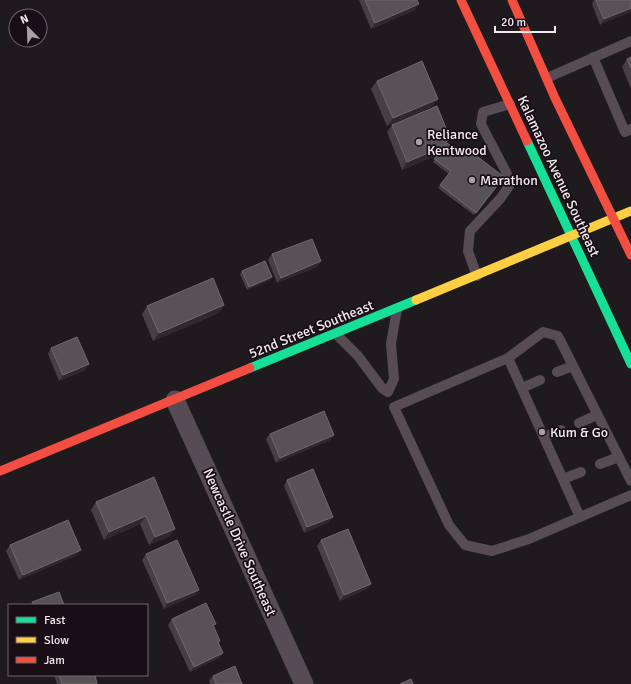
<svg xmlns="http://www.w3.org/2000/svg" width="631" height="684" font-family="Signika,sans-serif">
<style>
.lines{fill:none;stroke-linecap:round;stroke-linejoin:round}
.lane{stroke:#574b54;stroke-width:10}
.street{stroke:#574b54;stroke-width:19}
.fast{stroke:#16e098;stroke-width:9}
.slow{stroke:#ffcf43;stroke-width:9}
.jam{stroke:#f24e42;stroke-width:9}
.wall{fill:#444043}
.shaded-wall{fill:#2d292c}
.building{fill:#575255;stroke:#6f6a6d}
.poi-dot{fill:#a8a1a5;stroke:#190e16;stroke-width:1.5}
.labels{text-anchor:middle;stroke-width:3.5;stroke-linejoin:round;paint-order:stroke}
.poi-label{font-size:14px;fill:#f1e9ee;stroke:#190e16;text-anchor:start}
.street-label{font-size:14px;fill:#f1e9ee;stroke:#190e16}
</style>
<rect width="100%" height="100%" fill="#1f1a1e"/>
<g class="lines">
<path class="lane" d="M593,57L625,132L631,129
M547,78L631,41
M477,276L468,251L470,231L500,199L509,186L507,174L481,124L483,112L510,104
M336,334L358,356L382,388L388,392L394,379L391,344L397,309
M508,358L580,517
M557,372L573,366
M522,388L540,380
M579,423L597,415
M544,437L561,430
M600,464L619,457
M563,479L581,472
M631,481L558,336L543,332L508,358L394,407L449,525L465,545L492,551L529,539L631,495"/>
<path class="street" d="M175,400L304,684"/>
<path class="fast" d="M527,141L631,364
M250,368L416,300"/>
<path class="slow" d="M416,300L631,211"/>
<path class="jam" d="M461,0L527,141
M512,0L555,98L631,255
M0,471L250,368"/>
</g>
<path class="wall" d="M359,0H417L415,10L371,29Z
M594,0H631L600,25L592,4Z
M631,57V89L622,67L627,59Z
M377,81L433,106L387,126L371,89Z
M392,125L446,143L464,156L504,177L474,215L438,188L449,174L433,162L442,149L437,155L402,170L387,132Z
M272,254L321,261L317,267L277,283L268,260Z
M242,271L270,280L247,290L240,274Z
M224,305L219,313L153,341L142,314L147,306Z
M51,348L85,370L59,381L48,354Z
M270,434L334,435L330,440L276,463L266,439Z
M154,477L170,536L149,545L140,524L104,540L91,510L96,502Z
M287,480L329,522L304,533L284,486Z
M321,540L367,589L340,601L317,546Z
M10,545L77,555L19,580L6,551Z
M146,554L199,590L195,595L164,609L142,560Z
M172,619L214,627L218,644L223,653L219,658L190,672L168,625Z
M54,675H95L97,684H57Z
M213,676L242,684H210L209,681Z"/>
<path class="shaded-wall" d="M419,4L415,10L371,29L375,23Z
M631,8V12L600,25L604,19Z
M438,99L433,106L387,126L393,118Z
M450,138L437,155L402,170L407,162Z
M321,261L317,267L277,283L281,278Z
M272,277L270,280L247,290L249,287Z
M224,305L219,313L153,341L159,333Z
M89,364L85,370L59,381L63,375Z
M334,435L330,440L276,463L280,458Z
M146,516L140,524L104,540L109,532Z
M333,517L329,522L304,533L307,527Z
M175,529L170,536L149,545L155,537Z
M81,550L77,555L19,580L23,575Z
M371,584L367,589L340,601L344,595Z
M199,590L195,595L164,609L167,603Z
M223,653L219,658L190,672L194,667Z"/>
<path class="building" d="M365,0H417L419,4L375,23Z
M596,0H631V8L604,19Z
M631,57V68L627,59Z
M422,61L438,99L393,118L377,81Z
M437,106L450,138L442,147L407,162L392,125Z
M447,143L464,156L469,150L504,177L476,213L440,185L451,171L434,159Z
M312,239L321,261L281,278L272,254Z
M265,261L272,277L249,287L242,271Z
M213,278L224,305L159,333L147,306Z
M77,337L89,364L63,375L51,348Z
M324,411L334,435L280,458L270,434Z
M313,469L333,517L307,527L287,480Z
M154,477L175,529L155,537L146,516L109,532L96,502Z
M68,520L81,550L23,575L10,545Z
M348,529L371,584L344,595L321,540Z
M177,540L199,590L167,603L146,554Z
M59,592L64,605H33L32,602Z
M206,603L216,624L213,625L220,641L218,642L223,653L194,667L172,619Z
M235,666L242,684H216L213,676Z
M59,675H95L97,684H62Z
M411,679L413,684H400Z"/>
<g class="poi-dot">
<circle cx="419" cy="142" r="4"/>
<circle cx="472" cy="180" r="4"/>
<circle cx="542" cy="432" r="4"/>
</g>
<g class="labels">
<g class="poi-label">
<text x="427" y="139">Reliance<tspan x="427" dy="16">Kentwood</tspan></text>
<text x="480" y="185">Marathon</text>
<text x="550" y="437">Kum &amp; Go</text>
</g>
<g class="street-label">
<text transform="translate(559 176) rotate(65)" y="5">Kalamazoo Avenue Southeast</text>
<text transform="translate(311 329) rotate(-22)" y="5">52nd Street Southeast</text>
<text transform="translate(240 542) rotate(66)" y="5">Newcastle Drive Southeast</text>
</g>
</g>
<rect x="8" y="604" width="140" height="72" fill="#190e16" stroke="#6f666c"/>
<rect x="16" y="617" width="20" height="6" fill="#16e098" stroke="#6f666c"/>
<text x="44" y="624" font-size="12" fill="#f1e9ee">Fast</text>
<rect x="16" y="637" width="20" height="6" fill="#ffcf43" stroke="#6f666c"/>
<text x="44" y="644" font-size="12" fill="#f1e9ee">Slow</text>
<rect x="16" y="657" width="20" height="6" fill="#f24e42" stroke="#6f666c"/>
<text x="44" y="664" font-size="12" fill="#f1e9ee">Jam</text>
<g transform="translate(28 28) rotate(337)"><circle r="19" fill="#190e16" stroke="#6f666c"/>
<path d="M0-3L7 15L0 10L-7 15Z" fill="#a8a1a5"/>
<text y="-6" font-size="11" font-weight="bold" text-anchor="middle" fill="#f1e9ee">N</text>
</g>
<path d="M495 26v6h60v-6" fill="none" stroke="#f1e9ee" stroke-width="2"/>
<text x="501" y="26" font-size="12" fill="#f1e9ee" stroke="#190e16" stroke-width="3" paint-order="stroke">20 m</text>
</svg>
